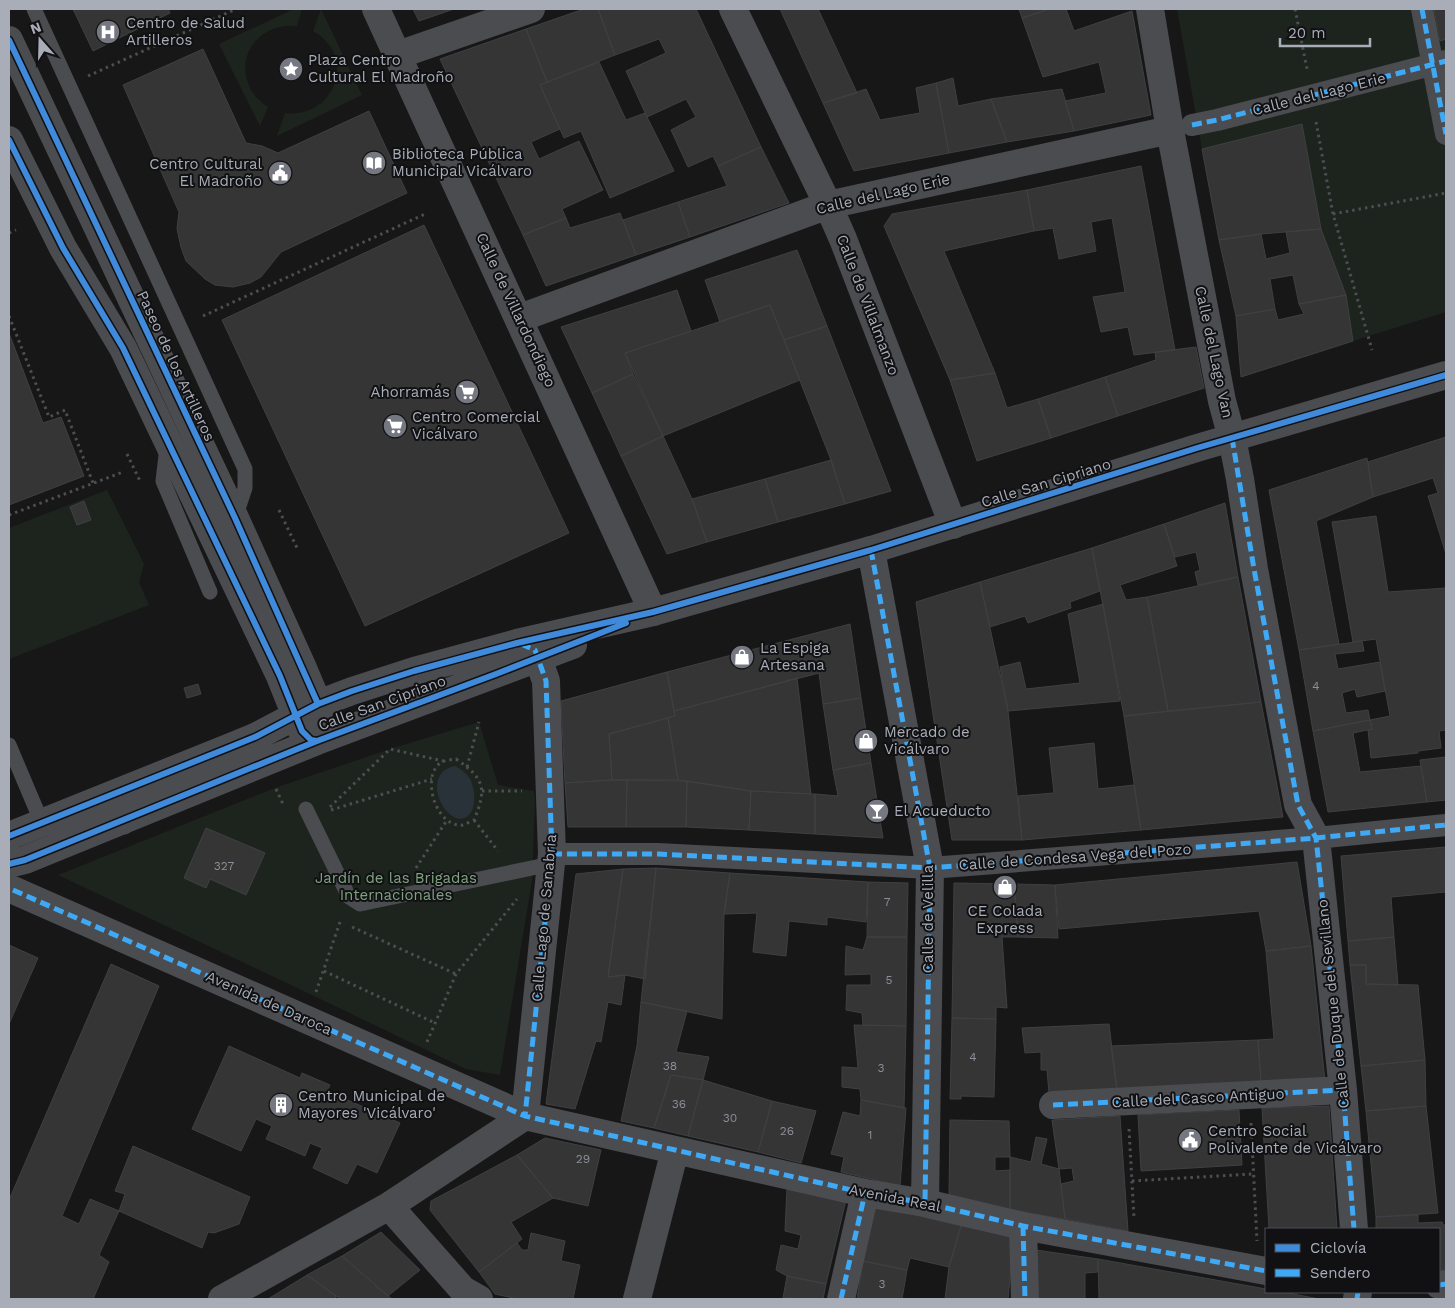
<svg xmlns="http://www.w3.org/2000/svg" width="1455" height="1308" font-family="'Work Sans',sans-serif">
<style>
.green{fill:#1d241e}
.water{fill:#2a3239}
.building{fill:#353536;stroke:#3f4043}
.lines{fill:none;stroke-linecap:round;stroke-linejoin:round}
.path{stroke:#4d4e52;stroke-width:3;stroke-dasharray:2.5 4;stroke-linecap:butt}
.service{stroke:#4b4c50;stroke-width:15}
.pedestrian{stroke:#4b4c50;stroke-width:22}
.minor{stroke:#4b4c50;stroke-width:28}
.tertiary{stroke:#4b4c50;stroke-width:28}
.quiet{stroke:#3fa9f5;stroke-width:5;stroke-dasharray:10 5;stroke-linecap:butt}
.cycleway-casing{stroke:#111113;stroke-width:9}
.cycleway{stroke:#408adc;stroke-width:6}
.labels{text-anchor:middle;stroke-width:4;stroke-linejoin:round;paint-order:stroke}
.number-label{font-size:12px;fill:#8b8f98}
.poi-label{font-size:15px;fill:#a8adb8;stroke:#111113;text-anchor:start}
.street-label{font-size:15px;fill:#a8adb8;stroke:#111113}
.park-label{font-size:15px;fill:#7fa381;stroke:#111113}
</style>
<rect width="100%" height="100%" fill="#171717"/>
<path class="green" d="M294,9H302L297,26C260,22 233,56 251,90C255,97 261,102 268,107L260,126L219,44Z
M321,9L362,95L277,136L285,113C335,119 358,56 313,31Z
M1177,9H1434L1440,40L1446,39V312L1353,341L1346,295L1321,229L1302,124L1202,149Z
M107,490L144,564L139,582L149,605L9,659V528Z
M479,722L498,785L534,791L535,799L532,880L500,1075L466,1069L289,984L58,875L275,788L390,749Z"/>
<path class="water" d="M455,766C461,769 466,773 470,779C475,788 477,808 468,816C448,832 417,774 455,766Z"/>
<path class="building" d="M73,9H168L170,13L93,51Z
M413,9H454L419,21Z
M584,9H598L615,55L547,82L526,29Z
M598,9H696L761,147L718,166L713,156L688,167L671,130L696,117L686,99L647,117L626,71L666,53L659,39L615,55Z
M780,9H818L857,93L823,103Z
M1019,9H1049L1022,18Z
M1049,9H1066L1074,31L1132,11L1151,115L1074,131L1065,101L1106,93L1099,62L1043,77L1022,18Z
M1434,9H1446V39L1440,41Z
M526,29L547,82L540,85L560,129L531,142L539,159L579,141L603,190L562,209L566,218L523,235L440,59Z
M203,49L246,143L262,146L278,153L369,111L407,193L281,252L261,277L250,283L233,287L215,285L205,279L186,261L181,247L177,229L179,212L123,85Z
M599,62L626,120L645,113L674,171L610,198L581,131L564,138L540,85Z
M953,78L958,106L991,99L1007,142L949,153L936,83Z
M936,83L949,153L854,171L823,103L866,89L880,120L920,113L916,88Z
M1062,89L1074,131L1007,142L991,99Z
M1302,124L1321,229L1261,234L1219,240L1202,149Z
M761,147L789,203L690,237L678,202L727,186L718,166Z
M1141,166L1175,350L1134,355L1128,327L1101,332L1093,297L1125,292L1112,218L1091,222L1096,251L1059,259L1053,228L1034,231L1027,190Z
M1027,190L1034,231L944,251L995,373L950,380L884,226L892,214Z
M678,202L690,237L636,255L623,220Z
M620,213L636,255L546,286L523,235L566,218L570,228Z
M424,225L569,533L365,626L222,320Z
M1321,229L1346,295L1299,304L1293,275L1270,279L1275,309L1236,316L1219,240L1261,234L1266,259L1290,253L1286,232Z
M797,250L827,326L784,340L770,305L720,322L705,280Z
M677,290L691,331L625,353L633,374L592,393L561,327Z
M1346,295L1353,341L1241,377L1236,316L1275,309L1278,320L1304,314L1299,304Z
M770,305L800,380L663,436L625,353Z
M827,326L891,491L845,504L831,460L784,340Z
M9,333L43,423L61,417L84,476L9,505Z
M1196,347L1204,388L1118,416L1105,377L1156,360L1155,352Z
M995,373L1007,408L1038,399L1051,438L977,461L950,380Z
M633,374L663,436L621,456L592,393Z
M1105,377L1118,416L1051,438L1038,399Z
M663,436L692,499L707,542L667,554L621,456Z
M1446,437L1445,474L1446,554L1428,496L1438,493L1433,478L1373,497L1368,462Z
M1367,458L1373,497L1316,521L1339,644L1299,650L1269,490Z
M831,460L845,504L778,522L765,479Z
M765,479L778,522L707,542L692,499Z
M84,501L91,520L77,525L70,507Z
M1225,503L1238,577L1198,585L1195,572L1200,570L1196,552L1175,557L1164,524Z
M1376,516L1388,592L1446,588V730L1439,731L1441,748L1418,751V753L1371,758L1368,730L1372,729L1370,720L1390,716L1376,639L1353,642L1332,522Z
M1164,524L1177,566L1120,585L1126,600L1147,597L1168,711L1124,716L1092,548Z
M1092,548L1100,591L1070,602L1071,608L1028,623L1025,616L990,627L980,582Z
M1238,577L1261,702L1168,711L1147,597Z
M980,582L1008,711L1022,840H952L916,602Z
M1103,604L1120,701L1008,711L1000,667L1020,662L1026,689L1080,683L1068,614Z
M850,624L861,698L823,704L819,673L674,711L667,672Z
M1362,641L1364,651L1335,654L1338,669L1380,662L1385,691L1357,697L1355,689L1342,693L1346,713L1368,710L1370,720L1313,731L1299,650Z
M667,672L675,716L609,734L612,780L565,783L561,701Z
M797,678L811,794L751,791L678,780L668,718L675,716L674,711Z
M198,684L201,694L187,698L184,688Z
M861,698L871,763L833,770L823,704Z
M1261,702L1283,817L1141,830L1124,716Z
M668,718L678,780H612L609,734Z
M1370,720L1372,729L1353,733L1360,772L1421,766L1427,802L1328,812L1313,731Z
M1094,743L1098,789L1134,785L1141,830L1022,840L1018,796L1054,793L1049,748Z
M1446,757V800L1427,802L1420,760Z
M871,763L883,838L815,834V794L838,796L833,770Z
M612,780H627L626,827H568L565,783Z
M627,780L687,781L686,827H626Z
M687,781L751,791L749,830L686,827Z
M751,791L815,794V834L749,830Z
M206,828L265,853L246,895L210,879L206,888L184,878Z
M1446,847V892L1391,897L1394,937L1348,941L1341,856Z
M1297,862L1311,946L1266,951L1259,911L1059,929L1055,885Z
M656,868L730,873L724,914L722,1019L641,1002Z
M656,868L645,979L625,975L608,977L623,869Z
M623,869L608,977L625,975L621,1005L608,1002L601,1042L596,1041L575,1109L546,1104L576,874Z
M730,873L868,882L866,922L827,917V925L789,921L786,956L753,952L757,913L724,914Z
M868,882L908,883L907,937H867Z
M954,883L1014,884L1018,937H1002L1007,1008L996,1007V1019L952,1018Z
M1014,884L1055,885L1058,938L1018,937Z
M867,937H907L906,1026L863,1025L862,1013L846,1010L847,985H871V974L845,975L846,946L863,950Z
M1394,937L1398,985L1366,984V965H1350L1348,941Z
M9,945L38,958L9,1024Z
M1311,946L1325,1081L1261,1084L1258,1040L1274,1039L1266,951Z
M111,964L159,986L62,1216L79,1224L90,1199L119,1211L99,1255L109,1262L93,1299H9V1200Z
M1350,965H1366V984L1418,985L1425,1060L1361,1066Z
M641,1002L687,1011L676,1052L709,1057L703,1080L671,1075L654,1128L621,1121L637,1046Z
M952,1018L996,1019L994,1097L961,1096V1099H950Z
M1109,1024L1117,1090L1049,1093L1047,1070H1041V1052L1025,1053L1022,1028Z
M854,1025L906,1026L904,1108L861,1100L860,1089L842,1087V1067L858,1068Z
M1258,1040L1261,1084L1117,1090L1111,1046Z
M229,1046L300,1078L302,1073L330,1085L327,1091L400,1123L377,1173L357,1164L347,1184L313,1168L322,1148L310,1143L305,1156L266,1139L272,1126L256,1119L241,1151L192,1129Z
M1425,1060L1426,1106L1366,1111L1361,1066Z
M671,1075L703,1080L688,1136L654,1128Z
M703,1080L772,1101L758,1152L688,1136Z
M861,1100L906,1108L900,1186L841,1172L844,1157L831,1154L843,1112L860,1116Z
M772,1101L816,1111L801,1163L758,1152Z
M1329,1106L1337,1229H1269L1262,1108Z
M1426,1106L1438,1213L1376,1217L1366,1111Z
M1239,1110L1242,1165L1141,1171L1138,1115Z
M1120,1116L1128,1231L1065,1219L1061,1184L1074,1181L1072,1168L1059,1169L1052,1120Z
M950,1120L1009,1121L1010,1157H995V1171L1010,1170V1210L949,1196Z
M1036,1137L1047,1139L1041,1164L1059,1169L1065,1219L1010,1210V1157L1031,1162Z
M545,1138L601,1150L588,1206L553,1198L517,1155Z
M133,1146L250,1197L239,1224L214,1233L208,1232L202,1248L119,1211L125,1194L115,1191Z
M517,1155L553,1198L511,1222L522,1239L479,1272L430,1210L431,1201Z
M787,1188L846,1200L826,1284L787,1276L776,1270L781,1245L798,1249L801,1235L785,1231Z
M874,1205L961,1226L949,1267L910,1258L907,1270L863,1261Z
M1418,1215V1223L1442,1222L1443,1225H1446V1270L1439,1271V1229H1376V1217Z
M961,1226L1014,1237L1008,1299H945L949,1267Z
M381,1232L420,1270L388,1296L342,1256Z
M531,1233L565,1241L561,1261L580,1265L573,1299H518L495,1294L479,1272L517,1243L522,1250H528Z
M1029,1249L1098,1259V1272L1085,1273V1299H1032Z
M342,1256L388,1296L392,1299H340L307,1275Z
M1098,1259L1266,1289V1292H1283L1319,1299H1099Z
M863,1261L907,1270L902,1299H857Z
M307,1275L336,1296L335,1299H268Z
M787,1276L826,1284L823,1299L783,1298Z"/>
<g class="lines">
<path class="path" d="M1295,9L1307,69
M88,76L236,9
M1316,122L1333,214L1372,350
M1333,214L1446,193
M9,233L16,230
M9,316L49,417L65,410L93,483
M203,316L425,214
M127,454L140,481
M279,510L298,550
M9,515L123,472
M456,759C485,779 487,789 474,820C471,821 466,824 463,825C437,828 422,781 438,765C442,760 450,760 456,759Z
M467,767L479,722
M276,789L283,804
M482,791H522
M330,807L390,749L443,761
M331,810L432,779
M474,820L498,851
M416,868L447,820
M352,927L456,974
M324,971L435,1023
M316,992L340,922
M427,1042L456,974L517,899
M1251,1123L1257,1241
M1129,1129L1134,1218
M1132,1181L1253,1174"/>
<path class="service" d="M34,9L245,469V488L235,518
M167,447L163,481L210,592
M9,745L42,823
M306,809L349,897L360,904L551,864"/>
<path class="pedestrian" d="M1422,9L1446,134
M1192,125L1217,120L1446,61
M552,854H658L930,868L1316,838L1446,825"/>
<path class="minor" d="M376,9L653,612
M733,9L828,205L843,239L953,525
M1150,9L1170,130L1222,401L1232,438L1240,479L1254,569L1298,805L1316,838L1343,1090L1354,1229
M398,55L531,9
M520,318L828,205L1170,130
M871,550L930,868L925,1203
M522,644L535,650L546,681L552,854L525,1116
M13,890L525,1116L865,1193L925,1203L1023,1226L1266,1271
M1053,1105L1343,1090
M389,1206L463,1290L479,1299
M1023,1226L1025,1299
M1439,1285L1446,1284
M222,1299L389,1206L525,1116
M637,1299L675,1150
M841,1299L865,1193
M1357,1299L1358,1292"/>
<path class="tertiary" d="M9,40L235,518L302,666L318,704L319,713L315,721
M9,140L63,248L123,348L248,609L280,676L302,731
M122,821L140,804L173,788
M9,836L228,748L255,737L318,704L352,691L414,671L517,643L653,612L871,550L1197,448L1446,375
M9,864L25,860L317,741L573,645"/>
<path class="quiet" d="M1422,9L1446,134
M1192,125L1217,120L1446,61
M1232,438L1254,569L1298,805L1316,838L1343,1090L1354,1229
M871,550L930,868L925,1203
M521,644L535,650L546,681L552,854L525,1116
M552,854H658L930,868L1316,838L1446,825
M13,890L525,1116L865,1193L925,1203L1023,1226L1266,1271
M1053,1105L1343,1090
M1023,1226L1025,1299
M1439,1285L1446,1284
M841,1299L865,1193
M1357,1299L1358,1292"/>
<g class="cycleway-casing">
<path id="cycleway" d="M9,40L235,518L318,704
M9,140L63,248L123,348L248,609L280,676L302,731L311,740L317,741
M9,836L228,748L255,737L318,704L352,691L414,671L517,643L653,612L871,550L1197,448L1446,375
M9,864L25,860L317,741L496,674L626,623"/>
</g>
<use href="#cycleway" class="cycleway"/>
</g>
<defs>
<g id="hospital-disc" transform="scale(1.25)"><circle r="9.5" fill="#757880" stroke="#111113"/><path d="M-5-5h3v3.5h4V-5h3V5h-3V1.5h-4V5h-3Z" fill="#fff"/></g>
<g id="sight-disc" transform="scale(1.25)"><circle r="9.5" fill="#757880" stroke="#111113"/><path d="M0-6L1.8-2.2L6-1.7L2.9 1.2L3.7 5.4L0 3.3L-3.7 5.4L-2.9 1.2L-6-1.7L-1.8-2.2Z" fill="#fff"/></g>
<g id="library-disc" transform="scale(1.25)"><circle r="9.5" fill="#757880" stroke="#111113"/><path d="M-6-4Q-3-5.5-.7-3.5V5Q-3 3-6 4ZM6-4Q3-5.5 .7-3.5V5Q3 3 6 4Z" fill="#fff"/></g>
<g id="civic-disc" transform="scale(1.25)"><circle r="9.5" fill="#757880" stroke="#111113"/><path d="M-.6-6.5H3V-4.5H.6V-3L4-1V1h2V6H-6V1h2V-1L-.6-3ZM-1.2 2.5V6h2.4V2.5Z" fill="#fff"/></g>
<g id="supermarket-disc" transform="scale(1.25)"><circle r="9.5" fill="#757880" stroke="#111113"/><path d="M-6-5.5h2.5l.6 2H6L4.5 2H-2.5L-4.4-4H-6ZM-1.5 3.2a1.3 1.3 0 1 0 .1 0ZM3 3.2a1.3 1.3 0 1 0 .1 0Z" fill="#fff"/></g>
<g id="shop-disc" transform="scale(1.25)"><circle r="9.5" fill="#757880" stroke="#111113"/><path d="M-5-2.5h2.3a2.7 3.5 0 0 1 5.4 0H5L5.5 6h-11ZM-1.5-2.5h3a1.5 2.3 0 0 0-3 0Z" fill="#fff"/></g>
<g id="bar-disc" transform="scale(1.25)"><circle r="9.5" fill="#757880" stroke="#111113"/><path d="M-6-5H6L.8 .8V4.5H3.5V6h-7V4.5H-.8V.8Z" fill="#fff"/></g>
<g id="building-disc" transform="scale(1.25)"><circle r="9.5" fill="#757880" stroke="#111113"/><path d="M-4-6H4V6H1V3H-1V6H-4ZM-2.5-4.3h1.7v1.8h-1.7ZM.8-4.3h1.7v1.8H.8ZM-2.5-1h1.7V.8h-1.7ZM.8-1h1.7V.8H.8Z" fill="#fff"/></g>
</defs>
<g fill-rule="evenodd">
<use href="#hospital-disc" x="108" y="32"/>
<use href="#sight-disc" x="291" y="69"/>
<use href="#library-disc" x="374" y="163"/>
<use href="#civic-disc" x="280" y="173"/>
<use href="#supermarket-disc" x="467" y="392"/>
<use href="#supermarket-disc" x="395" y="426"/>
<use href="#shop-disc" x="742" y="657"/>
<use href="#shop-disc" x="866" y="741"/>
<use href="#bar-disc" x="877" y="811"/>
<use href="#shop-disc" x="1005" y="887"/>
<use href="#building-disc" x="281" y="1105"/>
<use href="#civic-disc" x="1190" y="1140"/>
</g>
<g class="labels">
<g class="number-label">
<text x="1316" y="690">4</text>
<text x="224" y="870">327</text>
<text x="887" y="906">7</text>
<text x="889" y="984">5</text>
<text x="973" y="1061">4</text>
<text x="670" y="1070">38</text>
<text x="881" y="1072">3</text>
<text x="679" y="1108">36</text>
<text x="730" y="1122">30</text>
<text x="787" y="1135">26</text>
<text x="870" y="1139">1</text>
<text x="583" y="1163">29</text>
<text x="882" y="1288">3</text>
</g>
<g class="poi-label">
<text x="126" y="28">Centro de Salud<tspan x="126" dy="17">Artilleros</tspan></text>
<text x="308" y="65">Plaza Centro<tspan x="308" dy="17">Cultural El Madroño</tspan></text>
<text x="392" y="159">Biblioteca Pública<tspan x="392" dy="17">Municipal Vicálvaro</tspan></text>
<text x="262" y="169" text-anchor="end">Centro Cultural<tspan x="262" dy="17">El Madroño</tspan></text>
<text x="450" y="397" text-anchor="end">Ahorramás</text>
<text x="412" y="422">Centro Comercial<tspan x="412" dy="17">Vicálvaro</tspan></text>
<text x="760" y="653">La Espiga<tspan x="760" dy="17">Artesana</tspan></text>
<text x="884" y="737">Mercado de<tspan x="884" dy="17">Vicálvaro</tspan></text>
<text x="894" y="816">El Acueducto</text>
<text x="1005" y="916" text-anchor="middle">CE Colada<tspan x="1005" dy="17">Express</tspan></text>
<text x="298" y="1101">Centro Municipal de<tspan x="298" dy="17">Mayores 'Vicálvaro'</tspan></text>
<text x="1208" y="1136">Centro Social<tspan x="1208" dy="17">Polivalente de Vicálvaro</tspan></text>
</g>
<g class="street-label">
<text transform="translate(1319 94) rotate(-14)" y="5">Calle del Lago Erie</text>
<text transform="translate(883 194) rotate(-13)" y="5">Calle del Lago Erie</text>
<text transform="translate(868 305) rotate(69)" y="5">Calle de Villalmanzo</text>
<text transform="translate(516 310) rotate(65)" y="5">Calle de Villardondiego</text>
<text transform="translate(1214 352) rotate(78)" y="5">Calle del Lago Van</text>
<text transform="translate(176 366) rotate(65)" y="5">Paseo de los Artilleros</text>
<text transform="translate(1046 483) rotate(-17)" y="5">Calle San Cipriano</text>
<text transform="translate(382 703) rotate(-20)" y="5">Calle San Cipriano</text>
<text transform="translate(1075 857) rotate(-4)" y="5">Calle de Condesa Vega del Pozo</text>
<text transform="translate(544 918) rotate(-85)" y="5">Calle Lago de Sanabria</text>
<text transform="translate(928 919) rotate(-90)" y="5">Calle de Velilla</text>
<text transform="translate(269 1003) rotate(24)" y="5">Avenida de Daroca</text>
<text transform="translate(1333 1004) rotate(-96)" y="5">Calle de Duque del Sevillano</text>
<text transform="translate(1198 1098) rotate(-3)" y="5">Calle del Casco Antiguo</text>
<text transform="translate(895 1198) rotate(11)" y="5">Avenida Real</text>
</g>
<g class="park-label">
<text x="396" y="883">Jardín de las Brigadas<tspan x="396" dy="17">Internacionales</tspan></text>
</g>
</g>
<rect width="1455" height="1308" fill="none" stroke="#a8adb8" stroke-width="20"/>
<rect x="1265" y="1228" width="175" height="65" fill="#111113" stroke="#4d4f55"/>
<rect x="1275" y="1244" width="25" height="8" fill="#408adc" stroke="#4d4f55"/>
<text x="1310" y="1253" font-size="15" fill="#a8adb8">Ciclovía</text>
<rect x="1275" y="1269" width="25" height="8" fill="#3fa9f5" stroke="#4d4f55"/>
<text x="1310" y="1278" font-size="15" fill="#a8adb8">Sendero</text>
<g transform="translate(40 40) rotate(340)" stroke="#111113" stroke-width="4" paint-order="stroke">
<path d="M0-4L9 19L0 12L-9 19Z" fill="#a8adb8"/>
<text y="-8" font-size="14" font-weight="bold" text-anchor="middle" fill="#a8adb8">N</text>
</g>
<path d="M1280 38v8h90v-8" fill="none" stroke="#a8adb8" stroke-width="2.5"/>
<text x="1288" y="38" font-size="15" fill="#a8adb8" stroke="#111113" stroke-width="4" paint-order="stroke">20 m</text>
</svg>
